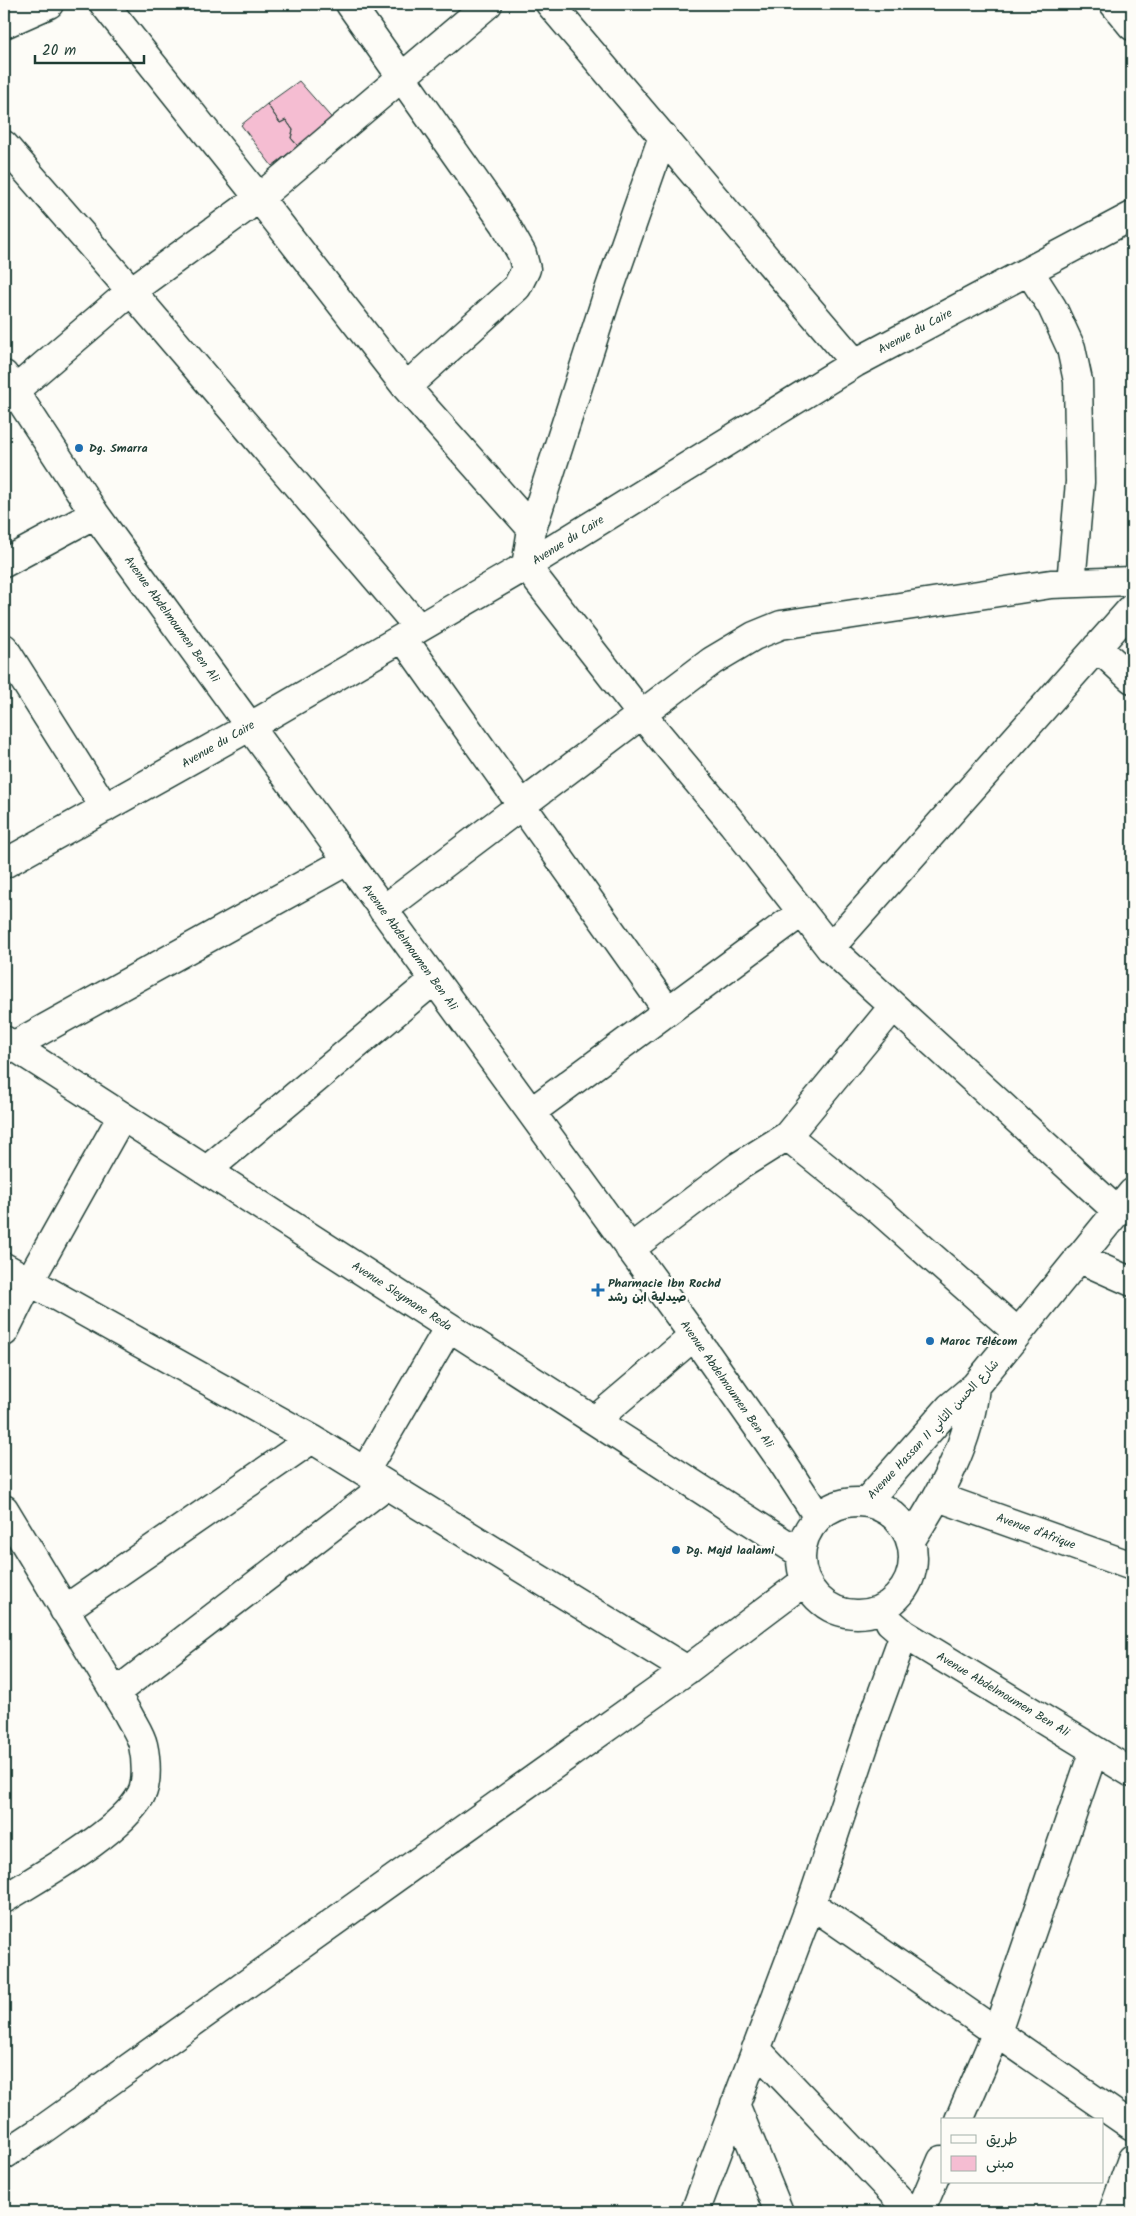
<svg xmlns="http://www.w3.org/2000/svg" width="1136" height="2216" font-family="Kalam,'Playpen Sans Arabic',sans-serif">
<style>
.building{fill:#f5bdd2;stroke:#1f3d34}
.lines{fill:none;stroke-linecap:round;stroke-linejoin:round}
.minor-casing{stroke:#1f3d34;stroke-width:31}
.minor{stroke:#fdfcf7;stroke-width:28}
.poi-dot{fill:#1f6fb2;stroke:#fdfcf7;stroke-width:2}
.labels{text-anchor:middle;stroke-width:4.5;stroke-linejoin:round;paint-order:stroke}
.street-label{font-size:12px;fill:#1f3d34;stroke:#fdfcf7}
.poi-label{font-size:12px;font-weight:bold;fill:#1f3d34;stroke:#fdfcf7;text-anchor:start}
</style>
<rect width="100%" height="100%" fill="#fdfcf7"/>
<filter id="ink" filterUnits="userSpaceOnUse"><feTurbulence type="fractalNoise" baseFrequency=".02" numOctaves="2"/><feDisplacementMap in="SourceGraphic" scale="10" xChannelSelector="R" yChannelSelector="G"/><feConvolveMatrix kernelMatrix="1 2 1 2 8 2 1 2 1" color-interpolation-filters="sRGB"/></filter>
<g filter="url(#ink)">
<path class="building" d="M299,81L336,123L302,151L291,138L293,130L286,120L280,123L267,104Z
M267,104L280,123L286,120L293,130L291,138L298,146L272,166L241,125Z"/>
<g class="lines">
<g class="minor-casing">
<path id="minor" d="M104,4L259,198L406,387
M350,4L505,224L522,254L526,269L517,287L406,387L532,529L526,566L642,715L733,824L830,948L1117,1211
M550,4L855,363
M1114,4L1132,26
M4,24L49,4
M4,145L131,291L419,628
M1029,271L1052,307L1071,348L1078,381L1080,482L1071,583
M4,375L95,514L694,1336L781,1460L818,1517
M14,391L131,291L259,198L488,4
M532,529L607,296L663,136
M4,563L95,514
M403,638L668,1011
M1097,647L1132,679
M4,648L105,808
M4,864L249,727L526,566L855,363L1132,216
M383,910L712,661L754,636L781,625L1051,584L1132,581
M830,948L1132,608
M4,1040L800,1553
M13,1046L347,861
M531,1112L802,912
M787,1136L893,1007
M207,1170L434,980
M630,1249L739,1166L787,1136L880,1211L1018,1333
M1078,1258L1132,1282
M4,1267L312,1439L687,1670
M4,1332L29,1282L122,1116
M595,1420L694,1336
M365,1471L449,1327
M938,1497L1132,1566
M801 1558a56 56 0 1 1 112 0a56 56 0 1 1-112 0Z
M866,1502L950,1407L975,1386L1132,1193
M4,1509L128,1714C133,1724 141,1735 143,1745C146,1758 148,1783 141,1795C120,1833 42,1875 4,1899
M911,1540C941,1493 970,1443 975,1386
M64,1610L312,1439
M890,1622L904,1634L1132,1773
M115,1693L386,1485
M811,1904L1132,2126
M756,2049L911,2212
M735,2104L779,2212
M959,2120L997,2032L1094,1750
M4,2155L39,2132L687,1670L805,1581
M695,2212L811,1904L873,1719L904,1634
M920,2212L942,2160
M1113,2212L1132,2159"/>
</g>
<use href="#minor" class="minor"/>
</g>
</g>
<g class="poi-dot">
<circle cx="79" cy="448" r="5"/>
<path d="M595.5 1282.5h5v5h5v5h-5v5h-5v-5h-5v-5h5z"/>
<circle cx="930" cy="1341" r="5"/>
<circle cx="676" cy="1550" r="5"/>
</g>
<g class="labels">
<g class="street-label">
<text transform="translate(915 331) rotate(-28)" y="4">Avenue du Caire</text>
<text transform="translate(568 540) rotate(-32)" y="4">Avenue du Caire</text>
<text transform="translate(172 619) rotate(54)" y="4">Avenue Abdelmoumen Ben Ali</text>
<text transform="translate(218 744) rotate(-30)" y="4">Avenue du Caire</text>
<text transform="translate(410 947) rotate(54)" y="4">Avenue Abdelmoumen Ben Ali</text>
<text transform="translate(402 1296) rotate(33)" y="4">Avenue Sleymane Reda</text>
<text transform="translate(727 1384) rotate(55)" y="4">Avenue Abdelmoumen Ben Ali</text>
<text transform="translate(933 1429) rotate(-47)" y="4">Avenue Hassan II شارع الحسن الثاني</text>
<text transform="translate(1036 1531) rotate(20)" y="4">Avenue d'Afrique</text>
<text transform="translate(1003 1694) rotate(31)" y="4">Avenue Abdelmoumen Ben Ali</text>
</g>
<g class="poi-label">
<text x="89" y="452">Dg. Smarra</text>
<text x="608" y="1287">Pharmacie Ibn Rochd<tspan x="608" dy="14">صيدلية ابن رشد</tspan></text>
<text x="940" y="1345">Maroc Télécom</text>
<text x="686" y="1554">Dg. Majd laalami</text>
</g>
</g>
<rect width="1136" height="2216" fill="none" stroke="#fdfcf7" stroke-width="20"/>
<rect x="10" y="10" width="1116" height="2196" fill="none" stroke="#1f3d34" stroke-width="2" filter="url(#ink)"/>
<rect x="941" y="2118" width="162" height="65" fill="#fdfcf7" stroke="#a4b0a9"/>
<rect x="951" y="2135" width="25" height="8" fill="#fdfcf7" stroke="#a4b0a9"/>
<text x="986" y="2144" font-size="15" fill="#1f3d34">طريق</text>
<rect x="951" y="2156" width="25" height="15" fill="#f5bdd2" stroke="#a4b0a9"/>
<text x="986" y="2168" font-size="15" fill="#1f3d34">مبنى</text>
<path d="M35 55v8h109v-8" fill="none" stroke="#1f3d34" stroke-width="2.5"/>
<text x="42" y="55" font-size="15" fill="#1f3d34" stroke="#fdfcf7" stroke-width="4" paint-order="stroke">20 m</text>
</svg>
